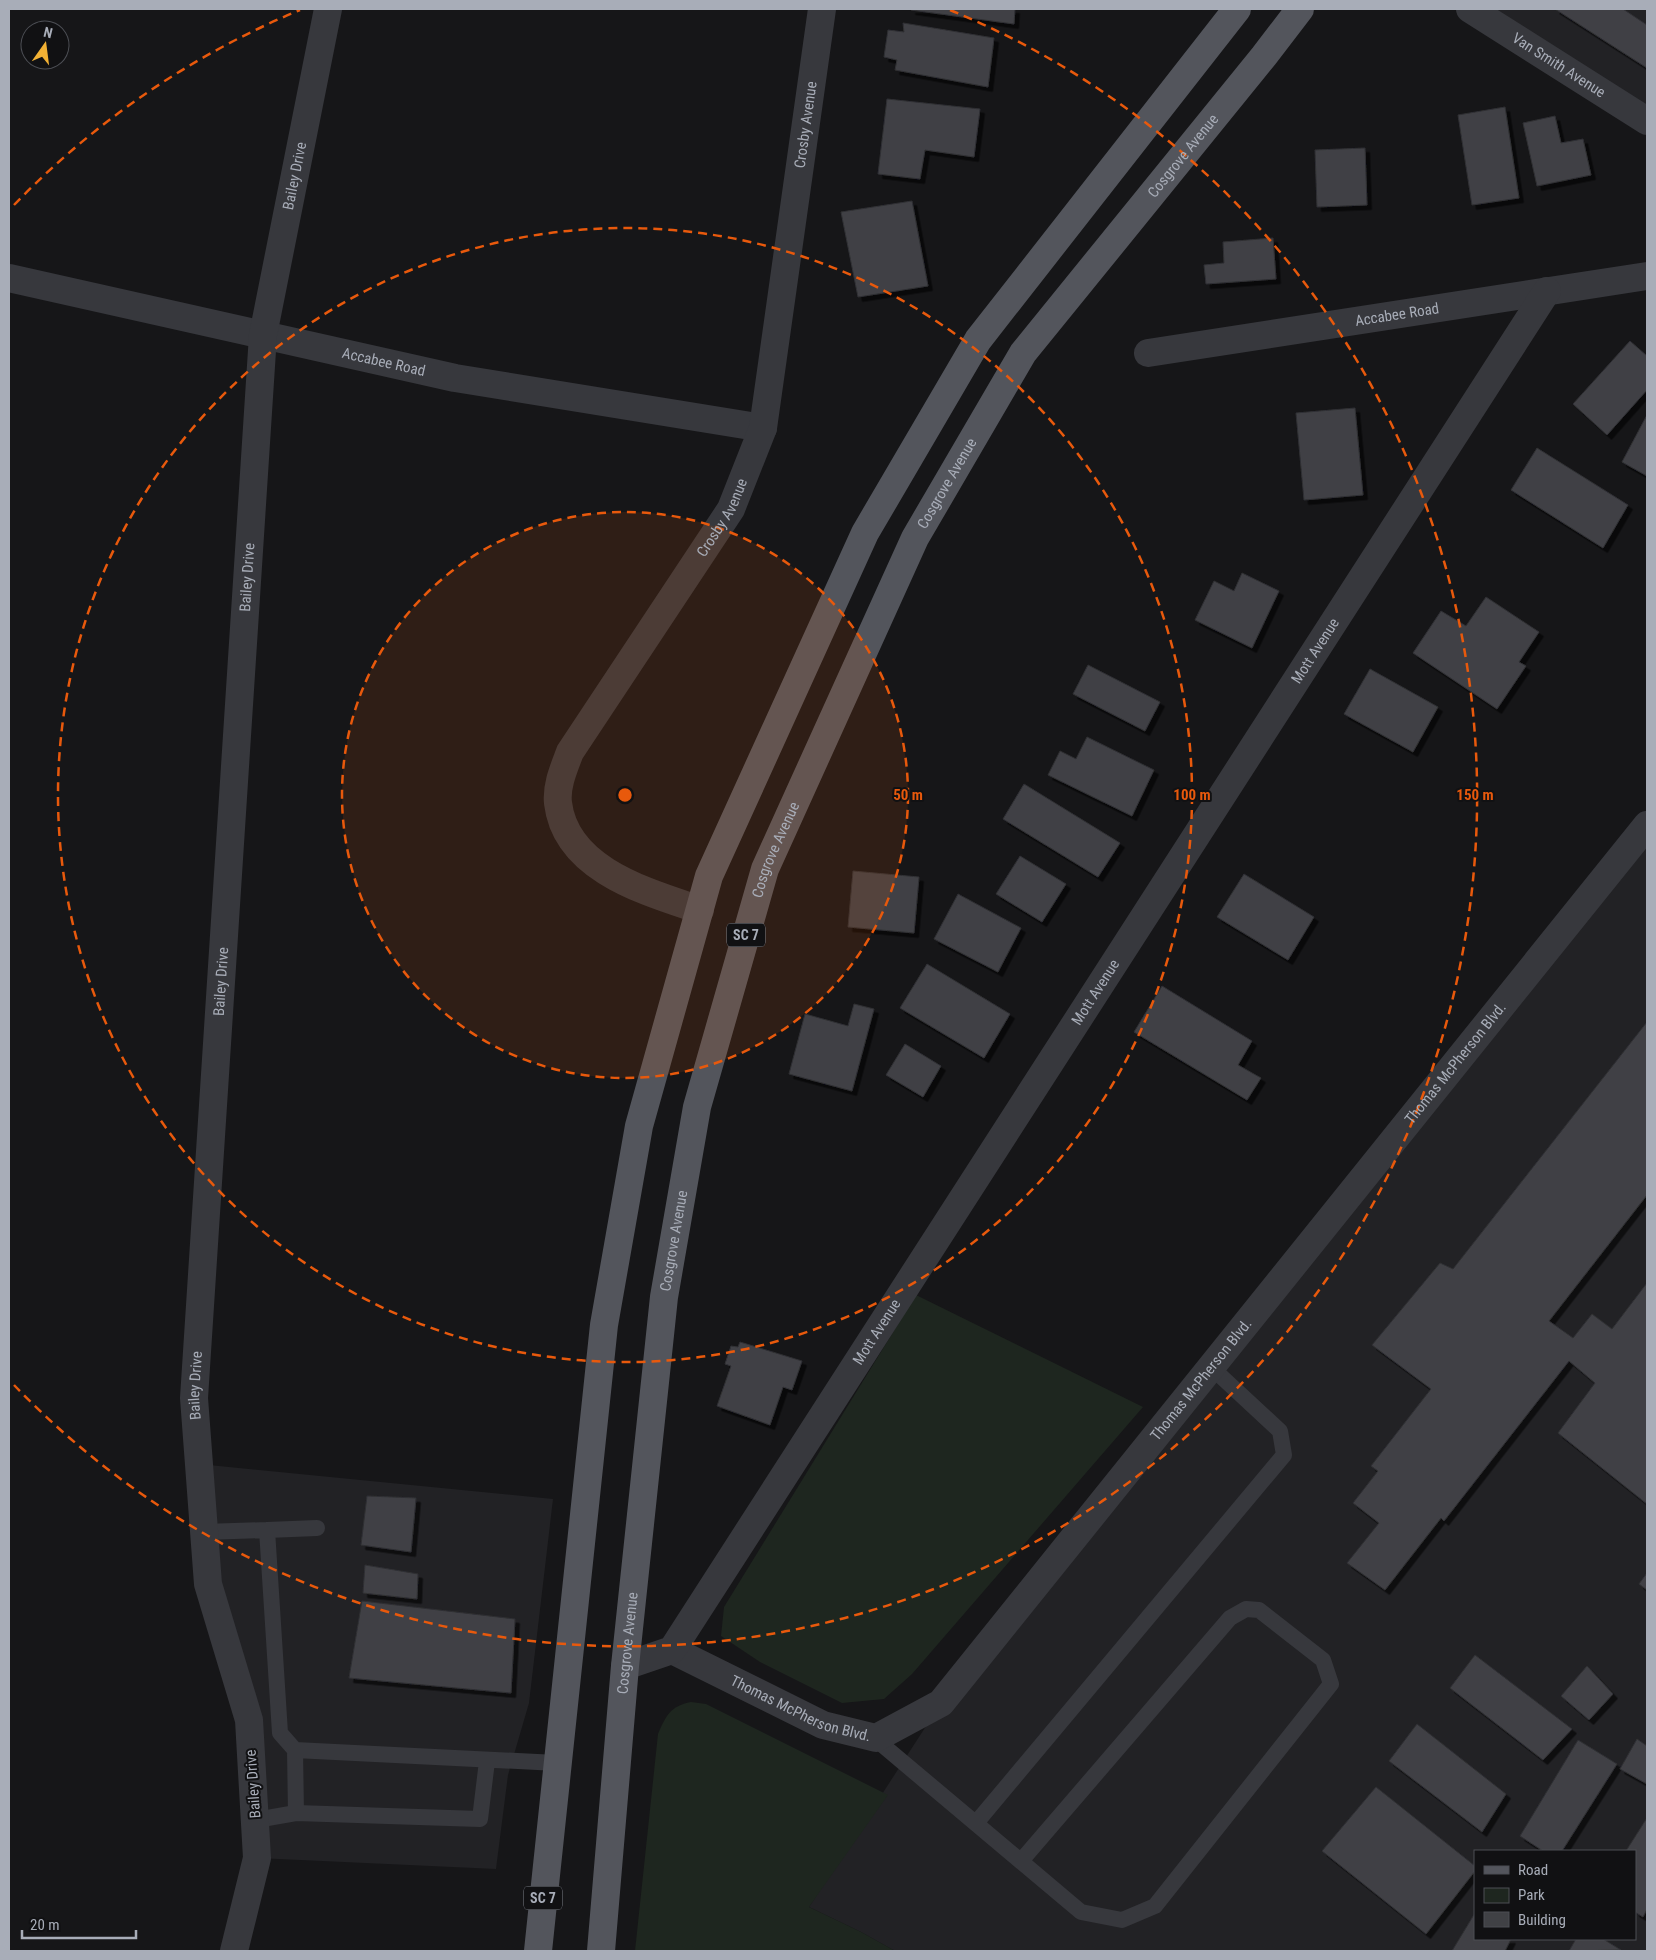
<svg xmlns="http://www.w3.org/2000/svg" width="1656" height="1960" font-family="'Roboto Condensed',sans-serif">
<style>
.built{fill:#222225;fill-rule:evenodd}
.green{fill:#1e261f}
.building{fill:#404145;stroke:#303034;filter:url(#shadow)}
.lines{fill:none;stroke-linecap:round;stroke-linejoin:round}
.service{stroke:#37383d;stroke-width:16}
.minor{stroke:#37383d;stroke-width:28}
.primary{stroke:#53555c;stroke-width:28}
.ring{fill:none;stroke:#e8590c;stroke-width:2.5;stroke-dasharray:9 6}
.labels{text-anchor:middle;stroke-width:4;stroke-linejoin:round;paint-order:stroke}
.shield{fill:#111113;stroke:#7b7e86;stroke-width:1}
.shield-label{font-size:14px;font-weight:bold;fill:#a8adb8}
.street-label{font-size:15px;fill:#a8adb8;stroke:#111113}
.centre{fill:#e8590c;stroke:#111113;stroke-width:2.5}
.ring-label{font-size:15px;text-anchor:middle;font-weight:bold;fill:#e8590c;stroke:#111113;stroke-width:4;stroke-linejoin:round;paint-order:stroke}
</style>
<defs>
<filter id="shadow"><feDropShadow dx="4.5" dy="4.5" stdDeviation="0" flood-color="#0009"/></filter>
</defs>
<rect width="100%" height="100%" fill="#161618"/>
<path class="built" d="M1470,9H1647V121Z
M1647,825V1951H895L861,1932L809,1907L941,1703ZM1475,1851H1635V1939H1475Z
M199,1464L553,1499L529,1703L508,1775L496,1869L257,1858L256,1820L208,1584Z"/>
<path class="green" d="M916,1295L1143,1407L912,1674L884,1699L842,1703L760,1662L721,1636L724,1607Z
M691,1702L706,1704L888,1795L809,1907L861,1932L895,1951H635L658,1734C666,1716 670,1706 691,1702Z"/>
<path class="building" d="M911,9H1015L1014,24L911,10Z
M1555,9H1623L1647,25V68Z
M903,23L994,38L988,87L895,70L897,60L884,57L888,30L904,32Z
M887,99L980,109L974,157L925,150L920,179L878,174Z
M1505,107L1519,198L1472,205L1458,115Z
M1555,116L1561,143L1583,139L1591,175L1537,186L1523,123Z
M1365,148L1367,205L1317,207L1315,150Z
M912,201L928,286L858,297L841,212Z
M1273,238L1276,279L1206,284L1204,265L1224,263L1223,242Z
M1630,341L1647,356V390L1607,435L1573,404Z
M1355,408L1363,495L1304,500L1296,413Z
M1647,415V476L1622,462Z
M1537,448L1628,505L1603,548L1511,490Z
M1242,573L1279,591L1252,648L1195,620L1214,581L1234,591Z
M1486,597L1539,632L1519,662L1526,666L1497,709L1413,653L1441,611L1466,626Z
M1088,665L1160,702L1145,731L1073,694Z
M1370,669L1438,707L1413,752L1344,714Z
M1087,737L1154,770L1132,816L1048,775L1060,751L1076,759Z
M1024,784L1120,843L1098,877L1003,819Z
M1020,856L1066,884L1042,922L996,894Z
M853,871L919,877L914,933L848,927Z
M1244,874L1314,917L1288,960L1217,917Z
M958,894L1021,928L998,972L934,939Z
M927,964L1010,1014L984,1058L900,1008Z
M1162,986L1252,1041L1238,1065L1261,1078L1247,1100L1134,1032Z
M854,1004L874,1009L852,1091L789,1074L805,1014L848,1026Z
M1647,1022V1195L1549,1321L1573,1338L1592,1314L1612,1329L1647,1283V1504L1558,1433L1595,1383L1569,1361L1444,1521L1441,1518L1385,1590L1347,1563L1379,1523L1353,1503L1378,1471L1371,1466L1431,1389L1372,1345L1440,1263L1453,1269Z
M905,1044L941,1066L923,1097L886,1075Z
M740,1342L802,1361L792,1390L783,1387L770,1425L717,1406L731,1366L725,1364L731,1346L738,1347Z
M367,1496L416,1498L411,1552L361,1545Z
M365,1565L418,1574L417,1599L363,1593Z
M1647,1573V1590L1639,1584Z
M362,1601L515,1619L511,1693L349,1678Z
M1475,1655L1572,1729L1543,1760L1450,1688Z
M1587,1666L1613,1694L1589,1720L1561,1696Z
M1417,1724L1506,1794L1482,1832L1389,1761Z
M1637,1739L1647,1746V1784L1620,1769Z
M1578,1740L1617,1764L1562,1851H1543L1520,1836Z
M1376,1787L1475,1866V1871L1426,1934L1322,1851Z
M1647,1818V1909L1643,1917L1635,1912V1851H1626Z
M1475,1913V1939H1511L1505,1951H1452Z
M1576,1939H1603L1621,1950L1569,1951Z"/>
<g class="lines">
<path class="service" d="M204,1532L267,1530
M873,1737L1081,1912L1122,1920L1155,1906L1331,1684L1323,1660L1259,1610L1246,1609L1230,1618L1021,1861
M295,1750L280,1733L267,1530L317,1528
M487,1761L480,1819L296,1813L295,1750L557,1763
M256,1820L296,1813
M976,1823L1284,1455L1280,1431L1211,1367"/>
<g class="minor">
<path id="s1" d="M1470,9L1647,121"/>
<path id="s2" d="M9,278L455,378L763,428"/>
<path id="s3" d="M1148,353L1647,276"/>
<path id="s4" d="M700,910C647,892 566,870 558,803C556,786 564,768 570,752L731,509L763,428L822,9"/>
<path id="s5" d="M672,1650L823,1725L876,1738L941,1703L1647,825"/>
<path id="s6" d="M625,1666L672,1650L1547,291"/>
<path id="s7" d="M234,1951L257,1858L249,1720L208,1584L194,1398L263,335L328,9"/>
</g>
<g class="primary">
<path d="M538,1951L604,1325L639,1126L709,876L865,533L978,340L1237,9"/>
<path id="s8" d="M601,1951L625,1666L664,1297L697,1107L765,869L915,538L1023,353L1264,56L1300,9"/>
</g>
</g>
<circle cx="625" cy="795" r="283" fill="#e8590c" fill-opacity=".12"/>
<g class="ring">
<circle cx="625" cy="795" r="283"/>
<circle cx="625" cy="795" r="567"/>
<path d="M14 205A850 850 0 0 1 300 10M950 10A850 850 0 1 1 14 1385"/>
</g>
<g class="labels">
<g class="shield">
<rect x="727" y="923.5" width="38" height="23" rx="4"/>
<rect x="524" y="1886.5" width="38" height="23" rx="4"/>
</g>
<g class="shield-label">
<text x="746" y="940">SC 7</text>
<text x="543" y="1903">SC 7</text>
</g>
<g class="street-label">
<text dy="5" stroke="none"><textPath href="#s1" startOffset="105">Van Smith Avenue</textPath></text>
<text dy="5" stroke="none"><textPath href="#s4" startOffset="926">Crosby Avenue</textPath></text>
<text dy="5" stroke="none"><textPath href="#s8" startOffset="1929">Cosgrove Avenue</textPath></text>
<text dy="5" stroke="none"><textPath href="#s7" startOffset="1790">Bailey Drive</textPath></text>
<text dy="5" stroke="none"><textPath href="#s3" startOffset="252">Accabee Road</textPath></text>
<text dy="5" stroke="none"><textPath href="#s2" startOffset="384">Accabee Road</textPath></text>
<text dy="5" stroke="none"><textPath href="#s8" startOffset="1524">Cosgrove Avenue</textPath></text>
<text dy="5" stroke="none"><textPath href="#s4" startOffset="521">Crosby Avenue</textPath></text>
<text dy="5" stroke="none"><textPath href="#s7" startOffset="1385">Bailey Drive</textPath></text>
<text dy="5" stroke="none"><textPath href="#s6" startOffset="1238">Mott Avenue</textPath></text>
<text dy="5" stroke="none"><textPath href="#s8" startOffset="1119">Cosgrove Avenue</textPath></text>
<text dy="5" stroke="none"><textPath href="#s7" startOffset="980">Bailey Drive</textPath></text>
<text dy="5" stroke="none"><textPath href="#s6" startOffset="832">Mott Avenue</textPath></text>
<text dy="5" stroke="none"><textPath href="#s5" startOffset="1118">Thomas McPherson Blvd.</textPath></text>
<text dy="5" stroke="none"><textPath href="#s8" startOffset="714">Cosgrove Avenue</textPath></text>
<text dy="5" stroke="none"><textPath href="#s6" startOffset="428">Mott Avenue</textPath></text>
<text dy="5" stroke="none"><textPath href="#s5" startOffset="712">Thomas McPherson Blvd.</textPath></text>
<text dy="5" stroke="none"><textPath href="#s7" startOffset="575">Bailey Drive</textPath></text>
<text dy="5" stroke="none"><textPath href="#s8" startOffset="309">Cosgrove Avenue</textPath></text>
<text dy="5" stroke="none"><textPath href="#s5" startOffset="142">Thomas McPherson Blvd.</textPath></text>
<text transform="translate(253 1784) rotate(-94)" y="5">Bailey Drive</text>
</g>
</g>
<circle cx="625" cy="795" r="8" class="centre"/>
<g class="ring-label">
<text x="908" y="800">50 m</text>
<text x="1192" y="800">100 m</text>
<text x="1475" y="800">150 m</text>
</g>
<rect width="1656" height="1960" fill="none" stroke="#a8adb8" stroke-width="20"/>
<rect x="1474" y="1850" width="162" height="90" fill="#111113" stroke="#4d4f55"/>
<rect x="1484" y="1866" width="25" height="8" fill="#53555c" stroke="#4d4f55"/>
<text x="1518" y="1875" font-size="15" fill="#a8adb8">Road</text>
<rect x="1484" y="1888" width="25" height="15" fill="#1e261f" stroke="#4d4f55"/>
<text x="1518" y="1900" font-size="15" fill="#a8adb8">Park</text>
<rect x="1484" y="1912" width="25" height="15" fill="#404145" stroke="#4d4f55"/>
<text x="1518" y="1925" font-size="15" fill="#a8adb8">Building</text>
<g transform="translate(45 45) rotate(14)"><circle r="24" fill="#111113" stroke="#4d4f55"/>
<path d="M0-4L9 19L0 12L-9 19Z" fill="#f2b134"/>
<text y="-8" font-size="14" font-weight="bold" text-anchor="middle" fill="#a8adb8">N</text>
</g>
<path d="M22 1930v8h114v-8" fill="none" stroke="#a8adb8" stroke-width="2.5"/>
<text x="30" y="1930" font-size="15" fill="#a8adb8" stroke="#111113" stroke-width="4" paint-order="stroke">20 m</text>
</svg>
